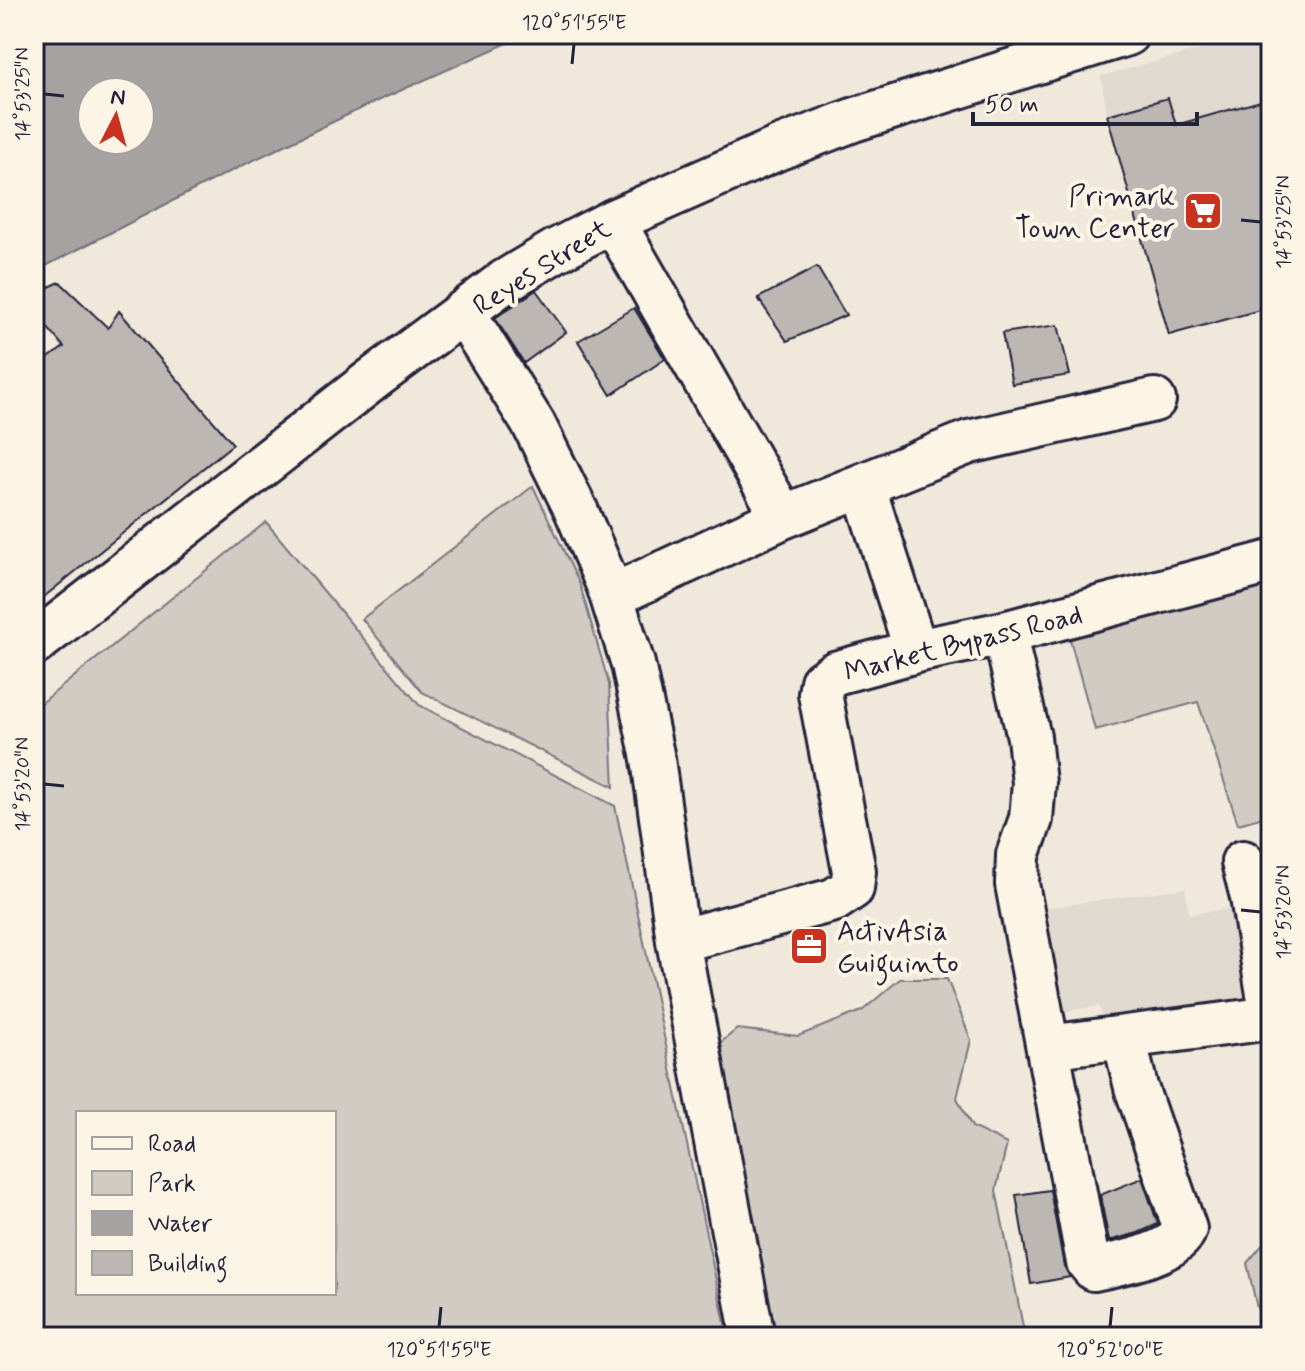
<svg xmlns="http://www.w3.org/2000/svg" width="1305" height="1371" font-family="Mynerve,sans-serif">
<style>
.built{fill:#e0d9cf}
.green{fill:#d1cbc3;stroke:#7a767f;stroke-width:2;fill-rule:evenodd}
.water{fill:#a6a2a2;stroke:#716f79;stroke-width:2;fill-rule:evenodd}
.building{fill:#bcb7b3;stroke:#22223b;stroke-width:2}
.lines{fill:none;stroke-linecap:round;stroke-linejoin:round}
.minor-casing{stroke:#22223b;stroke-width:48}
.minor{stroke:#fcf5e5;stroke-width:42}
.ticks{fill:none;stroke:#22223b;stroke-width:3}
.labels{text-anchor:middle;stroke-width:8;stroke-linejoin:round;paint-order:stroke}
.poi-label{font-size:28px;fill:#22223b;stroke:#fcf5e5;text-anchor:end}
.street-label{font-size:28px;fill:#22223b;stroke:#fcf5e5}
.neatline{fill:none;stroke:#22223b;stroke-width:3}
.ticks-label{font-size:20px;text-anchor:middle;fill:#22223b}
</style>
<rect width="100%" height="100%" fill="#efe8db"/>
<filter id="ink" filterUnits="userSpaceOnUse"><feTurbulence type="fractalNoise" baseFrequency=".0125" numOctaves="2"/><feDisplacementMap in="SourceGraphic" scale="16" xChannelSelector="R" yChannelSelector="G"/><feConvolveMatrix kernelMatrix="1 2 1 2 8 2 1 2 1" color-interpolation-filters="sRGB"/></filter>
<g filter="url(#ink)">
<path class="built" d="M1260,34H1271V307L1169,335L1107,115L1101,76Z
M1185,888L1189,914L1233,908L1246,998L1103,1018L1099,1006L1053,1013L1038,909Z"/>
<path class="green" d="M533,486L580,585L609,684L614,787L422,692L362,619Z
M266,522L419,705L615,806L728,1337H34V709ZM78,1113H334V1293H78Z
M1271,582V815L1238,824L1198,702L1095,730L1069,636Z
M900,979H947L971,1040L957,1098L972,1127L1007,1144L996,1190L1025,1337H774L718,1045L737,1029L798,1036L862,1011Z
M1271,1235V1330L1257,1308L1247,1263Z"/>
<path class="water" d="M34,34H528L368,105L223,175L34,272ZM92,92H140V140H92Z"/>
<path class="building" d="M1168,98L1176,125L1271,98V307L1169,335L1107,115Z
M817,267L846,315L787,341L758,298Z
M60,282L108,328L119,311L233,444L34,605V368L64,347L34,312V294Z
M536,290L566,332L524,363L495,318Z
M634,308L665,359L611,395L578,341Z
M1058,325L1070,375L1012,384L1002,333Z
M1142,1178L1158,1224L1138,1233L1109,1241L1100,1195Z
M1050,1190L1064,1266L1070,1277L1031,1284L1016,1195Z"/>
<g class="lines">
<g class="minor-casing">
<path id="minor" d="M613,221L783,517
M464,313L534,425L576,510L608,585L633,664L653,759L678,941L753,1337
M863,485L916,651
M612,596L783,517L969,442L1154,400
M1004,633L1029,737L1034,783L1031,819L1018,855L1017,884L1088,1262L1094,1269C1117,1264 1178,1253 1185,1229L1136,1087L1124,1038
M34,644L373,379L505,281L555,251L613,221L779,148L853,120L1127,34
M1243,862L1252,897L1271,1012
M678,941L834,900L852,888L854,871L820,694L822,682L835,673L916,651L1004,633L1271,562
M1048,1047L1271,1018"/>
</g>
<use href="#minor" class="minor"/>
</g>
</g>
<path class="ticks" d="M572,64L574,44M44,94L64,96M1241,220L1261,222M44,784L64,786M1241,910L1261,912M439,1327L441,1307M1110,1327L1112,1307"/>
<defs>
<g id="supermarket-square" transform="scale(2)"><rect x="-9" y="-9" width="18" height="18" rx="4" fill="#c8321e" stroke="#fcf5e5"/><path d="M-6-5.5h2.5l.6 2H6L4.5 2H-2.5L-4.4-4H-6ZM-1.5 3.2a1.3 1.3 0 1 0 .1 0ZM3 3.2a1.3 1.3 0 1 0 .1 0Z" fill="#fff"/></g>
<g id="office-square" transform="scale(2)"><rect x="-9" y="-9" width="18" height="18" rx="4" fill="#c8321e" stroke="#fcf5e5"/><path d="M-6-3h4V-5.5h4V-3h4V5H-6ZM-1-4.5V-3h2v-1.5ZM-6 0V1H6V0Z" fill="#fff"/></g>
</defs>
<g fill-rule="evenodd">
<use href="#supermarket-square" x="1203" y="211"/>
<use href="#office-square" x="809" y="946"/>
</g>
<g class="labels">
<g class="poi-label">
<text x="1175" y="205">Primark<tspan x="1175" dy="32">Town Center</tspan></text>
<text x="837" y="940" text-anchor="start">ActivAsia<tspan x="837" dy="32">Guiguinto</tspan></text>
</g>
<g class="street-label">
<text transform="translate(541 266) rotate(-32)" y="10">Reyes Street</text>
<text transform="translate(963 642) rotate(-14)" y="10">Market Bypass Road</text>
</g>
</g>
<rect width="1305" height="1371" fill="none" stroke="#fcf5e5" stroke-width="88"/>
<rect x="76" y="1111" width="260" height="184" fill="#fcf5e5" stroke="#a5a1a1" stroke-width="2"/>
<rect x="92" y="1137" width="40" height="12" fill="#fcf5e5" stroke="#a5a1a1" stroke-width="2"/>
<text x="148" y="1151" font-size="24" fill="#22223b">Road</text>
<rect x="92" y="1171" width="40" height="24" fill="#d1cbc3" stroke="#a5a1a1" stroke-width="2"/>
<text x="148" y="1191" font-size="24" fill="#22223b">Park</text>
<rect x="92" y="1211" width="40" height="24" fill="#a6a2a2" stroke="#a5a1a1" stroke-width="2"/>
<text x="148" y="1231" font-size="24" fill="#22223b">Water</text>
<rect x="92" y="1251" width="40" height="24" fill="#bcb7b3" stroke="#a5a1a1" stroke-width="2"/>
<text x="148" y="1271" font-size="24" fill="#22223b">Building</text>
<g transform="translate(116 116) rotate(6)"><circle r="38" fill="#fcf5e5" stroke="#a5a1a1" stroke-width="2"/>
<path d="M0-6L14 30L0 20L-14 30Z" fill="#c8321e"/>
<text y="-12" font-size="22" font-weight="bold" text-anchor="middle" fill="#22223b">N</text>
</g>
<path d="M973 112v12h224v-12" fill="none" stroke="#22223b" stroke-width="4"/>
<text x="985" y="112" font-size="24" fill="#22223b" stroke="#fcf5e5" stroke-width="6" paint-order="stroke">50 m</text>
<rect x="44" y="44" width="1217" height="1283" class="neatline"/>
<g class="ticks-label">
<text x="574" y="29">120°51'55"E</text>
<text transform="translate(22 94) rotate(-90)" y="7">14°53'25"N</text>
<text transform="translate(1283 222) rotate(-90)" y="7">14°53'25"N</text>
<text transform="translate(22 784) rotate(-90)" y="7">14°53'20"N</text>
<text transform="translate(1283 912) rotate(-90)" y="7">14°53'20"N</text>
<text x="439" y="1356">120°51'55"E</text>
<text x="1110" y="1356">120°52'00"E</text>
</g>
</svg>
